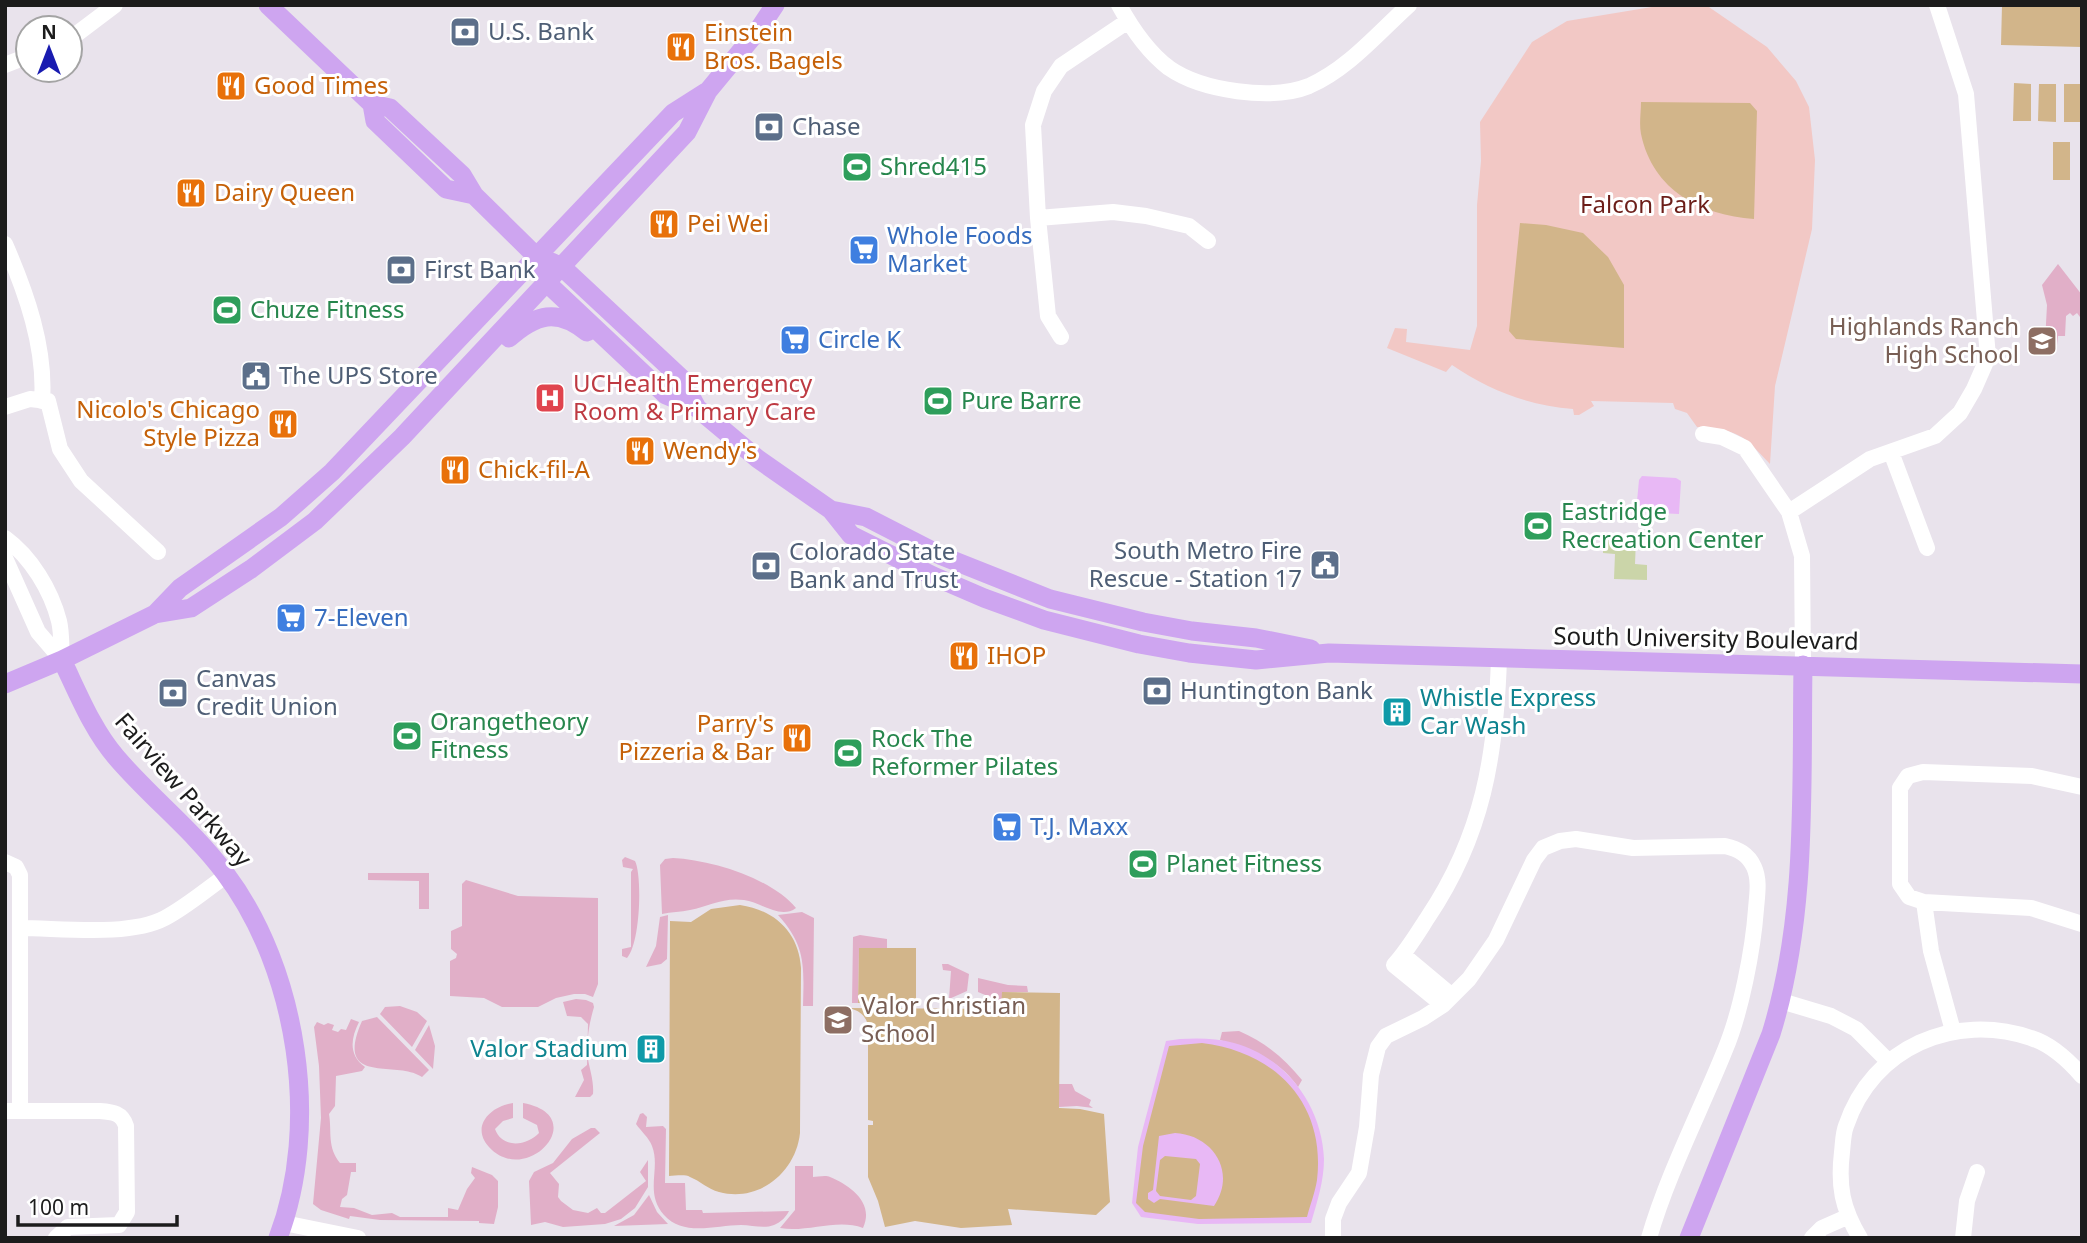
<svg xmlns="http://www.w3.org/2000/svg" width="2087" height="1243" font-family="'Noto Sans',sans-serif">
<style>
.grass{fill:#e1afc8}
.sand{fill:#e8b8f5}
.park{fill:#f2c8c5}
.pitch{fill:#d2b58a;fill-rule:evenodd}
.water{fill:#cbd5a9}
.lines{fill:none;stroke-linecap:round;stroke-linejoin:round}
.minor{stroke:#fff;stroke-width:16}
.major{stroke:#cea5f0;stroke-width:19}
.labels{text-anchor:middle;stroke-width:6;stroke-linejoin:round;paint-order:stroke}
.service-label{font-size:24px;fill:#4e5e75;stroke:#fff;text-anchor:start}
.food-label{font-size:24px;fill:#c56008;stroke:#fff;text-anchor:start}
.leisure-label{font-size:24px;fill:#27864d;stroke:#fff;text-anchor:start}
.park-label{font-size:24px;fill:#6c1e19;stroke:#fff}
.shop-label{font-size:24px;fill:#366cbe;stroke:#fff;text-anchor:start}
.education-label{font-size:24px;fill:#785e54;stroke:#fff;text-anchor:end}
.health-label{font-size:24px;fill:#be3a42;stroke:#fff;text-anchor:start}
.street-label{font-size:24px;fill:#1c1c1c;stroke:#fff}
.culture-label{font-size:24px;fill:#0d838f;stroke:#fff;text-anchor:start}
</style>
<rect width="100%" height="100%" fill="#e9e3ec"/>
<path class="grass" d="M2058,264L2082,295V316L2080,317L2077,313L2073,316L2070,313L2066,316L2065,336H2058L2057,345L2045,342L2047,305L2042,285Z
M625,857L635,861C642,874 641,942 627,958L622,956V949L631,947V872L633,869L623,867L622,860Z
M673,858C712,860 771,878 796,908C780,920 761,902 744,900C724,897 709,906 690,910C681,912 671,912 662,914L660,865L665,859Z
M368,873H429V909H419V881L368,880Z
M466,880L518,896L598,898V984L593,997L585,994H574L556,998L538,1007H502L484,998L450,996V961L456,958L457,954L451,949V931L462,926V884Z
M802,912L814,918L813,1006H803C804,966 806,946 778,915Z
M668,915L667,959L661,964L646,967L656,946L660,917Z
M860,935L887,939V948H859L858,1003H852L853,937Z
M942,964H948L969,974L967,991L949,999L951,971L943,970Z
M978,978L1008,985L1027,986L1028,992H1002V1002L978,992Z
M576,999L586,1000L593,1003L594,1007C589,1024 586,1041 588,1059C590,1071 594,1081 593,1094L590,1097H575L584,1080L581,1070L587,1065L588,1024L581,1017L567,1016L563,1002Z
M400,1006L417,1012L427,1021L412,1047L380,1014L385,1007Z
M377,1017L429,1070L422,1077C397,1059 333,1087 362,1021Z
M351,1019L359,1022C351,1038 348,1055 365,1067L362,1071L336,1076L335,1106L329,1114C332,1132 327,1147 340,1163H356V1172H351L347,1195L342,1199L340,1207L354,1208L372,1215L392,1213L400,1217H448V1208L458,1210L467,1189L475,1178L471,1173L472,1167L492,1175L498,1181V1207L494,1224L479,1223V1221L380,1220L350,1216L349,1219L321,1210L313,1204L321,1118L319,1066L314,1027L317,1022L324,1025L328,1023L334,1025L332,1030L338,1032L341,1029L346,1030Z
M429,1025L435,1046L433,1069L415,1050Z
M1239,1031C1265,1042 1284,1058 1302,1080L1298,1087C1279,1059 1251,1050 1220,1040L1222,1032Z
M1059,1084H1072L1075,1091L1091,1100L1089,1105L1093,1108L1077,1106L1059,1107Z
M513,1103V1118L503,1121L495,1129C502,1149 527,1146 539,1133L537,1125L523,1118V1103C593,1116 526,1188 489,1147C470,1126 491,1106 513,1103Z
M643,1113L647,1117L646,1127L663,1126L666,1129L665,1183H685L686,1210H702L703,1213L789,1211C786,1217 781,1222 774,1225C764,1229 752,1225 741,1225C716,1225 683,1237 664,1215C644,1192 661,1169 652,1146C649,1138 641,1131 636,1124L640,1114Z
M591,1128H595L600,1133L550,1173L559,1184L558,1197L561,1201L573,1210L588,1213L597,1208L601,1213H605L646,1181L640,1172L648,1160V1187L635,1208L621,1219L605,1224L563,1227L545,1222L531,1225L529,1181L534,1172L553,1163L572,1139Z
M795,1166H813V1177C817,1177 826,1175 830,1177C849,1185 875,1202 863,1228C837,1218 807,1233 780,1228L795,1210Z
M649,1195L657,1212L668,1224L614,1226L634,1215Z"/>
<path class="sand" d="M1642,476L1676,478L1681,481L1679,514L1636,512L1639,480Z
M1180,1039C1198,1038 1216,1038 1234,1043C1286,1057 1322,1106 1324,1159C1324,1181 1317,1202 1311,1223L1198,1224L1141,1217L1132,1203L1138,1147L1166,1041Z"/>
<path class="park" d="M1664,5H1706L1767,47L1796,81L1809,107L1815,160L1812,229L1775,386L1770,464C1741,433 1740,431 1697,427L1687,413L1675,409L1673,403L1591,401L1594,406L1579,415H1574L1573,409C1529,406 1489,390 1452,365L1446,372L1387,348L1395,328L1407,329L1406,342L1470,350L1477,326V205L1481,161L1480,122L1532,42L1567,21Z"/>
<path class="pitch" d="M2002,5H2082V47L2001,45Z
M2014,83L2031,84V121H2013Z
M2039,84H2056V122L2038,121Z
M2064,84H2081V122H2064Z
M1641,102L1750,103L1757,111L1754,219C1701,215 1653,191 1641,134C1639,124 1641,112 1641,102Z
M2053,142H2070V180H2053Z
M1520,223L1546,225L1583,233L1608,257L1624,285V348L1516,339L1509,331Z
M740,905C775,910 799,933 801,968L800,1133C796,1172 759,1203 719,1192C708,1189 700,1181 690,1177C685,1174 675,1176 669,1176L670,921L691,922L711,909Z
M859,948H916V1004L858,1003Z
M1002,992L1060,993L1059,1108L1080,1109L1104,1114L1110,1202L1096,1215L1008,1209L1012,1225L961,1228L915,1221L885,1227L878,1201L868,1177V1125H873V1121L868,1120V1039H874V1035L869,1034C869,1019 862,1010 847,1008L1001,1009Z
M1202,1043C1276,1052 1326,1104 1317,1180C1315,1193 1310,1205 1307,1217L1199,1219L1145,1212L1136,1203L1143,1146L1169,1046ZM1175,1133C1213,1135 1237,1172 1214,1206L1160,1199L1154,1203L1148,1199V1193L1153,1190L1159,1136Z
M1165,1156L1196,1159L1200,1164L1196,1196L1191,1200L1160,1196L1156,1191L1160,1160Z"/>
<path class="water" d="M1603,538L1636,539L1635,564L1647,565V580L1614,579L1615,554L1603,553Z"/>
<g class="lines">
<path class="minor" d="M1119,5C1131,27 1149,53 1169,68C1202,91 1272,101 1309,86C1348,69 1378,33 1409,5
M70,39L115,5
M5,65L28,56
M1038,218L1113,212L1146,216L1189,226L1208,241
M5,244C26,292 46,348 42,401
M1061,337L1048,316L1038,218L1033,125L1044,91L1061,66L1128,21
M5,407L30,399L48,401L60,449L81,481L158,552
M1703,434L1722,437L1745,448L1789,512L1802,556L1803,665
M1891,452L1927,548
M1789,512L1870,459L1935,436L1960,413L1974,389L1988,357L1966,94L1937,5
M5,538C31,557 51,590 59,621C62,633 61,648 62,660
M5,558L38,632L62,660
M2082,787L2032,776L1923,772L1908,776L1900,788V884L1909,897L1924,902L2031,908L2082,924
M5,862L16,867L20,875V1111
M1924,902L1931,951L1953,1031
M20,928C60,928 129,937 165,918C186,907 207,889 227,875
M1403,955L1452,996
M1781,1001L1831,1016L1856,1029L1888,1061
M1443,1005L1394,965C1407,951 1417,934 1428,917C1483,835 1496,755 1499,658
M5,1111H100C113,1112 122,1113 126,1126L127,1212L119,1225L68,1227L56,1238
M284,1223L358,1238
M1333,1238V1219L1339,1203L1359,1173L1367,1127L1371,1075L1378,1047L1386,1036L1423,1018L1443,1005L1469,979L1496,940L1534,860L1543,848L1560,841L1576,839L1633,848L1725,846C1738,849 1748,854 1754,867C1760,880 1757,896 1756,909C1753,950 1741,1012 1725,1050C1700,1112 1668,1173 1649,1238
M1812,1238L1822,1228L1847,1217
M1860,1238C1842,1208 1838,1186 1842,1152C1843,1144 1843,1133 1846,1126C1872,1047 1955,1012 2031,1038C2050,1044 2069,1061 2082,1076
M1963,1238L1967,1201L1977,1172"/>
<path class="major" d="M268,5L372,104L390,108L462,175L474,195L537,257L547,283L666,395L697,408L758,459L831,510L851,535L933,576L984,598L1044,620L1139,644L1189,653L1256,660L1329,653L2082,674
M372,104L375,121L446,189L474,195
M551,262L562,267L681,378L697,408
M509,338C536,314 557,308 587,332
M831,510L866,517L942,556L1050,599L1143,622L1192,631L1256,638L1311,649
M155,614L180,588L281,517L332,472L673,113L706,92
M62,660C78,693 92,729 116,757C151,798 193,830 225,873C298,970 321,1125 278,1238
M5,684L62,660L155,614L191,608L251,569L315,521L402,437L687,132L708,91L759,29L775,5
M1689,1238L1771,1034C1808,915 1801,788 1803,665"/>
</g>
<defs>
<g id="bank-square" transform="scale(1.575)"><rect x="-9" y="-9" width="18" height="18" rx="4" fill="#5c6f8a" stroke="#fff"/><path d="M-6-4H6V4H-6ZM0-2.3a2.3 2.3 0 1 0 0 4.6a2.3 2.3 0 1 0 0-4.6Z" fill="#fff"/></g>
<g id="restaurant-square" transform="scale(1.575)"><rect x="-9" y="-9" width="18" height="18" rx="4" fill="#e8710a" stroke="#fff"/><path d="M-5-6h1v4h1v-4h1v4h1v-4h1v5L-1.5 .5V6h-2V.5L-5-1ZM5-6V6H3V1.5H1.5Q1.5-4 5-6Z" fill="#fff"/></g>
<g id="stadium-square" transform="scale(1.575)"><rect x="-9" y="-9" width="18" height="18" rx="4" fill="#2e9e5b" stroke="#fff"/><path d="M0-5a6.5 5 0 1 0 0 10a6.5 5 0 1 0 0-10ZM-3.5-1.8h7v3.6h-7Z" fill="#fff"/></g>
<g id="supermarket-square" transform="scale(1.575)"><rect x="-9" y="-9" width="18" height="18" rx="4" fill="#3f7fe0" stroke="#fff"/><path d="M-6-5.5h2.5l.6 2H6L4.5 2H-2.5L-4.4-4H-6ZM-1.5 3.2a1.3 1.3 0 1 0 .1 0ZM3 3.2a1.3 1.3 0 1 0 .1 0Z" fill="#fff"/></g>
<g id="school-square" transform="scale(1.575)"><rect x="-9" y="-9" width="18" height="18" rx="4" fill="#8d6e63" stroke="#fff"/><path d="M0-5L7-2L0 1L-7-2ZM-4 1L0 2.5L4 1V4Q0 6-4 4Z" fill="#fff"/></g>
<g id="civic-square" transform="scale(1.575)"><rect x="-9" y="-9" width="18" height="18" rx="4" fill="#5c6f8a" stroke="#fff"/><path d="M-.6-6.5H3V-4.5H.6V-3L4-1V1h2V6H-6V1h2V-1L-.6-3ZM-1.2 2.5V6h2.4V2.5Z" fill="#fff"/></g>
<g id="hospital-square" transform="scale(1.575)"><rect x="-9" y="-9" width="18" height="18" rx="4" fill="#e0444e" stroke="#fff"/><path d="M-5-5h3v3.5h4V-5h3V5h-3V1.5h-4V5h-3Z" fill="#fff"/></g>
<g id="building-square" transform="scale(1.575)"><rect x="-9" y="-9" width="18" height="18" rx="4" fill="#0f9aa8" stroke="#fff"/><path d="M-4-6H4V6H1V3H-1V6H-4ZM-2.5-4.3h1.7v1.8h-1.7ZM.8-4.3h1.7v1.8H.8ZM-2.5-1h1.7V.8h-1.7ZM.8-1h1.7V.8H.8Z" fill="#fff"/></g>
</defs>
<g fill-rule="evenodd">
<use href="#bank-square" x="465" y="32"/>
<use href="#restaurant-square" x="681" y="47"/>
<use href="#restaurant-square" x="231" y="86"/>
<use href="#bank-square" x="769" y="127"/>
<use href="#stadium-square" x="857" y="167"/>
<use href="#restaurant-square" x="191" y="193"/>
<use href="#restaurant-square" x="664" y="224"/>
<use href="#supermarket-square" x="864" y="250"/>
<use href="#bank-square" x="401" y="270"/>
<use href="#stadium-square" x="227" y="310"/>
<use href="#supermarket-square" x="795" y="340"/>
<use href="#school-square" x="2042" y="341"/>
<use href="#civic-square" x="256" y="376"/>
<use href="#hospital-square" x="550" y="398"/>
<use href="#stadium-square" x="938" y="401"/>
<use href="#restaurant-square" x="283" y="424"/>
<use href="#restaurant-square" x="640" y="451"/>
<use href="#restaurant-square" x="455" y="470"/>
<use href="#stadium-square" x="1538" y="526"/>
<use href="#civic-square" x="1325" y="565"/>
<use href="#bank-square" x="766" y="566"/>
<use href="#supermarket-square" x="291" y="618"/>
<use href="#restaurant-square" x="964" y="656"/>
<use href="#bank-square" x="1157" y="691"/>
<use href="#bank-square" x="173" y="693"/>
<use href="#building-square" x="1397" y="712"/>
<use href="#stadium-square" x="407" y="736"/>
<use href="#restaurant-square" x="797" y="738"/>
<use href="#stadium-square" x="848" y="753"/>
<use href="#supermarket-square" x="1007" y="827"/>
<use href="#stadium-square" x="1143" y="864"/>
<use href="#school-square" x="838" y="1020"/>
<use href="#building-square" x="651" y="1049"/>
</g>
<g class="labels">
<g class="service-label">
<text x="488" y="40">U.S. Bank</text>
<text x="792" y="135">Chase</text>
<text x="424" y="278">First Bank</text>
<text x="279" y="384">The UPS Store</text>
<text x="1302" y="559" text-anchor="end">South Metro Fire<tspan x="1302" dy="28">Rescue - Station 17</tspan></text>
<text x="789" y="560">Colorado State<tspan x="789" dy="28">Bank and Trust</tspan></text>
<text x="196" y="687">Canvas<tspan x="196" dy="28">Credit Union</tspan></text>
<text x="1180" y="699">Huntington Bank</text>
</g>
<g class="food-label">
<text x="704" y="41">Einstein<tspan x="704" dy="28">Bros. Bagels</tspan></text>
<text x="254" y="94">Good Times</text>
<text x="214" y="201">Dairy Queen</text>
<text x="687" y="232">Pei Wei</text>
<text x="260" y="418" text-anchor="end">Nicolo's Chicago<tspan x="260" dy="28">Style Pizza</tspan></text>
<text x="663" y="459">Wendy's</text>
<text x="478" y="478">Chick-fil-A</text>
<text x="987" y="664">IHOP</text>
<text x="774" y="732" text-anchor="end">Parry's<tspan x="774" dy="28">Pizzeria &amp; Bar</tspan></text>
</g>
<g class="leisure-label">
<text x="880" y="175">Shred415</text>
<text x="250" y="318">Chuze Fitness</text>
<text x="961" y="409">Pure Barre</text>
<text x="1561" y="520">Eastridge<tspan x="1561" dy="28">Recreation Center</tspan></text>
<text x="430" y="730">Orangetheory<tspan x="430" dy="28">Fitness</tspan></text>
<text x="871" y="747">Rock The<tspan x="871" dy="28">Reformer Pilates</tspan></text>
<text x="1166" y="872">Planet Fitness</text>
</g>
<g class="park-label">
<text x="1645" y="213">Falcon Park</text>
</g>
<g class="shop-label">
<text x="887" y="244">Whole Foods<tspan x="887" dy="28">Market</tspan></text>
<text x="818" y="348">Circle K</text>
<text x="314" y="626">7-Eleven</text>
<text x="1030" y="835">T.J. Maxx</text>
</g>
<g class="education-label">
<text x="2019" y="335">Highlands Ranch<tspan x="2019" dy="28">High School</tspan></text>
<text x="861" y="1014" text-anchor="start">Valor Christian<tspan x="861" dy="28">School</tspan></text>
</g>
<g class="health-label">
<text x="573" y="392">UCHealth Emergency<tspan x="573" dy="28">Room &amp; Primary Care</tspan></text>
</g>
<g class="street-label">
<text transform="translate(1706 639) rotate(1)" y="8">South University Boulevard</text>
<text transform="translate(183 790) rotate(49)" y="8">Fairview Parkway</text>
</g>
<g class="culture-label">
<text x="1420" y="706">Whistle Express<tspan x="1420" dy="28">Car Wash</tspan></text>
<text x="628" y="1057" text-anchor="end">Valor Stadium</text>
</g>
</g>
<rect width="2087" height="1243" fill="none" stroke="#1c1c1c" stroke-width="14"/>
<g transform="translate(49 49)"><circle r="33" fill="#ffffff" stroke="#a4a4a4" stroke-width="2"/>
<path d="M0-5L12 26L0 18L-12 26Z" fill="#191bb0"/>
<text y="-10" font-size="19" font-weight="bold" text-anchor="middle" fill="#1c1c1c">N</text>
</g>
<path d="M18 1215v10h159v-10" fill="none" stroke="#1c1c1c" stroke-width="3.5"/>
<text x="28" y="1215" font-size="21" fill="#1c1c1c" stroke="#ffffff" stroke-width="5" paint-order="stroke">100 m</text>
</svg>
